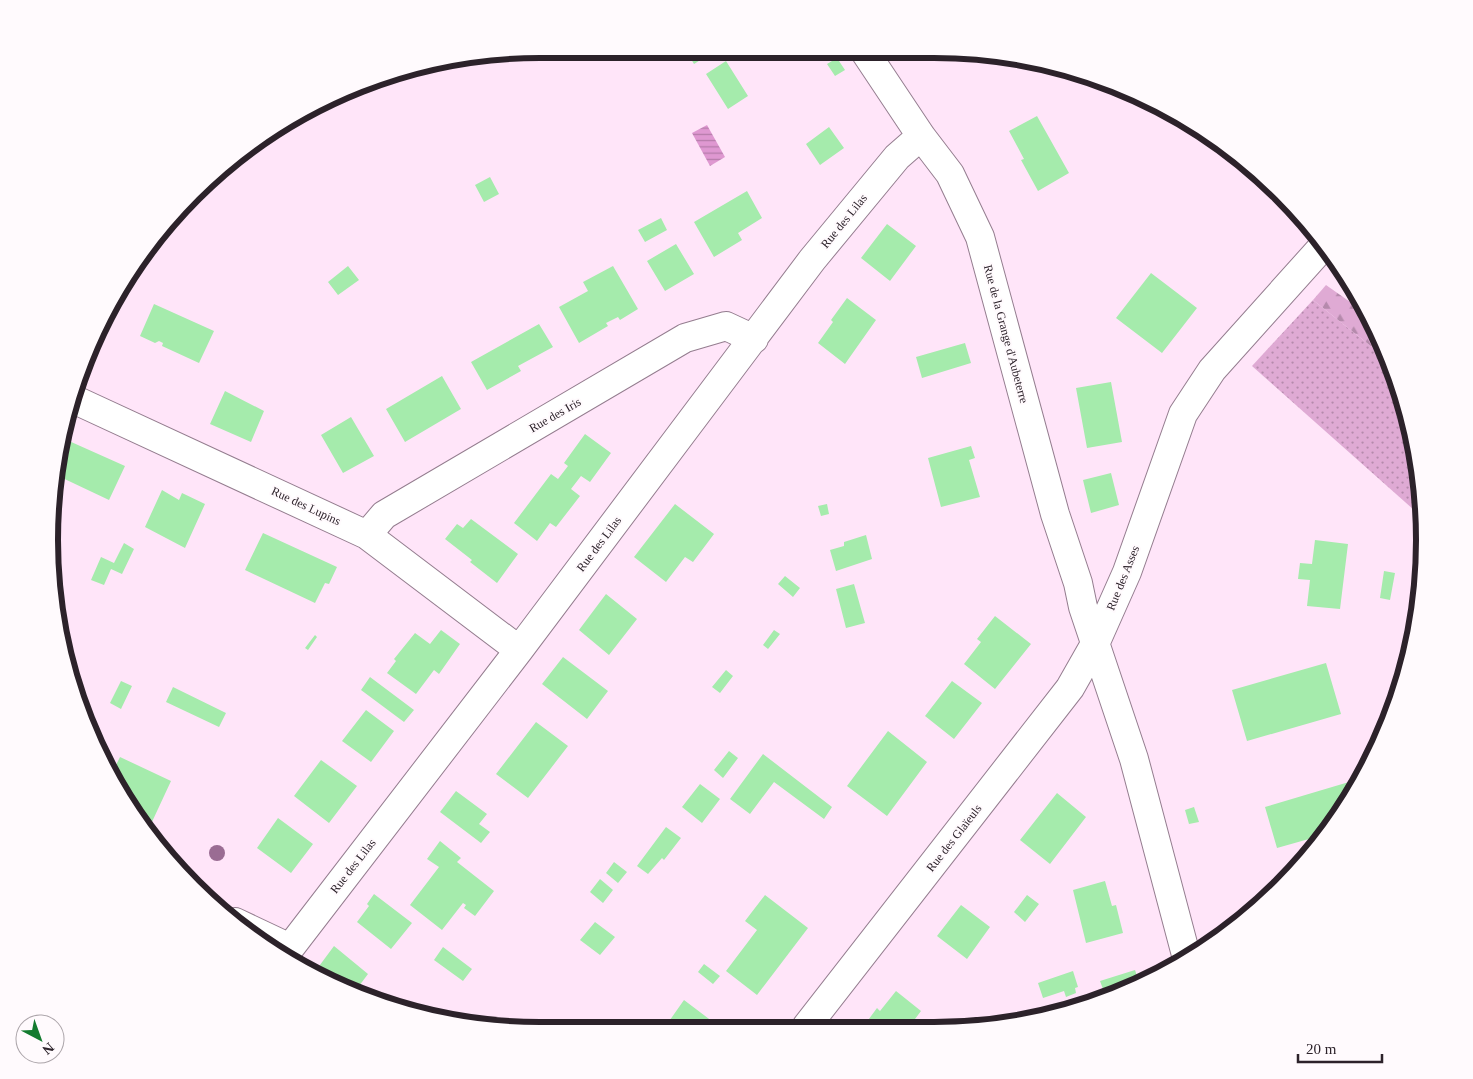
<svg xmlns="http://www.w3.org/2000/svg" width="1473" height="1079" font-family="'Times New Roman',serif">
<style>
.grass{fill:url(#grass-dots)}
.forest{fill:url(#forest-firs)}
.water{fill:url(#water-rules)}
.building{fill:#a5ebac}
.lines{fill:none;stroke-linecap:round;stroke-linejoin:round}
.street-casing{stroke:#947d8f;stroke-width:30}
.street{stroke:#fff;stroke-width:28}
.tree{fill:#9a6c93}
.labels{text-anchor:middle;stroke-width:4;stroke-linejoin:round;paint-order:stroke}
.street-label{font-size:12px;fill:#2c222a;stroke:#fffafd}
.rim{fill:none;stroke:#2c222a;stroke-width:6}
</style>
<defs>
<pattern id="grass-dots" width="8" height="8" patternUnits="userSpaceOnUse" patternTransform="scale(1.25)"><rect width="8" height="8" fill="#dfaad4"/><path d="M2 2h.1M6 6h.1" fill="none" stroke="#b58aac" stroke-width="1.8" stroke-linecap="round"/></pattern>
<pattern id="forest-firs" width="22" height="20" patternUnits="userSpaceOnUse" patternTransform="scale(1.25)"><rect width="22" height="20" fill="#dfaad4"/><path d="M5 1l3.5 6h-7zM16 11l3.5 6h-7z" fill="#b58aac"/></pattern>
<pattern id="water-rules" width="6" height="5" patternUnits="userSpaceOnUse" patternTransform="scale(1.25)"><rect width="6" height="5" fill="#df98d1"/><path d="M0 2.5h6" fill="none" stroke="#b57caa"/></pattern>
</defs>
<rect width="100%" height="100%" fill="#ffe5f9"/>
<path class="grass" d="M1313,300L1387,359L1407,412L1423,507V518L1252,366Z"/>
<path class="forest" d="M1326,285L1370,316L1387,359L1313,300Z"/>
<path class="water" d="M707,125L725,157L710,166L692,133Z"/>
<path class="building" d="M685,49H706L710,54L694,64Z
M765,49H778L768,55Z
M837,58L845,70L835,76L827,64Z
M726,61L748,96L728,109L706,74Z
M1037,116L1069,173L1038,191L1021,160L1024,159L1009,131Z
M829,127L844,148L820,165L806,144Z
M490,177L499,194L484,202L475,185Z
M747,191L762,218L738,233L742,240L714,257L694,222Z
M661,218L667,230L645,242L638,230Z
M887,224L916,246L890,281L861,258Z
M676,244L694,274L665,291L647,261Z
M348,266L359,280L338,295L328,282Z
M613,266L638,309L620,320L618,317L606,323L608,326L579,343L559,307L588,291L583,282Z
M1151,273L1197,308L1162,353L1116,318Z
M116,297L118,298L103,332L97,329Z
M847,298L876,320L845,364L818,343L833,322L831,320Z
M154,304L214,331L199,363L162,346L163,343L159,341L155,343L140,336Z
M539,324L553,347L518,366L521,371L487,390L471,362Z
M965,343L971,363L922,378L916,357Z
M442,376L461,409L405,442L386,409Z
M1111,382L1122,442L1087,448L1076,388Z
M225,391L264,411L251,442L210,424Z
M351,417L374,456L343,473L321,435Z
M585,434L611,453L590,482L581,476L571,489L580,496L556,527L550,523L537,541L514,523L551,474L558,479L568,466L564,463Z
M69,441L125,466L109,500L54,474Z
M971,446L975,458L969,460L980,497L941,507L928,458Z
M1111,473L1119,505L1091,513L1083,480Z
M162,490L179,500L182,493L205,504L185,548L145,527Z
M675,504L714,534L693,562L685,557L666,582L634,557Z
M827,504L829,514L821,516L818,506Z
M471,519L518,554L497,583L470,562L472,560L445,539L457,524L463,528Z
M263,533L337,567L329,584L325,583L315,603L245,570Z
M866,535L872,559L836,571L830,550L844,546V542Z
M1315,540L1348,544L1340,609L1307,606L1310,580L1298,579L1300,563L1312,564Z
M124,543L134,549L122,574L111,569L104,585L91,580L101,557L114,563Z
M1384,571L1395,573L1390,600L1380,598Z
M785,576L800,588L793,597L778,584Z
M854,584L865,623L846,628L836,589Z
M606,594L637,619L609,655L579,630Z
M995,616L1031,644L995,689L964,664L981,642L977,639Z
M441,630L460,644L439,674L434,670L416,694L387,673L396,661L394,659L415,633L430,644Z
M774,630L780,634L768,649L763,645Z
M315,635L317,637L308,650L305,648Z
M563,657L608,691L587,719L542,684Z
M1326,663L1341,714L1247,741L1232,690Z
M726,670L733,676L720,693L712,687Z
M370,677L414,710L404,722L361,690Z
M121,681L132,686L121,709L110,703Z
M952,681L982,703L954,739L925,716Z
M173,687L226,713L219,727L166,702Z
M366,710L394,731L371,762L342,741Z
M536,722L568,746L528,798L496,774Z
M888,731L927,762L887,816L847,786Z
M729,751L738,758L723,778L714,770Z
M763,754L832,807L824,819L774,782L750,814L730,799Z
M1372,755V756L1366,767L1364,757Z
M120,757L171,781L151,824L139,818L112,773Z
M321,760L357,786L329,823L294,796Z
M1359,779V785L1323,835L1277,848L1265,807Z
M700,784L720,799L702,823L682,807Z
M456,791L487,814L479,824L490,832L481,843L440,812Z
M1057,793L1086,817L1050,864L1020,840Z
M1194,807L1199,822L1189,824L1185,810Z
M278,818L313,844L291,873L257,848Z
M666,827L681,838L664,860L662,858L648,874L637,866Z
M440,841L461,858L457,862L494,891L475,916L464,908L466,905L463,903L442,930L410,905L439,867L427,859Z
M614,862L627,872L618,883L606,873Z
M600,879L613,890L603,903L590,892Z
M1105,881L1112,906L1116,905L1123,933L1086,943L1073,890Z
M374,894L412,923L391,949L357,922L369,906L367,904Z
M765,895L808,928L757,995L726,971L757,930L745,921Z
M1027,895L1039,904L1025,922L1014,912Z
M961,905L990,927L967,959L937,936Z
M595,922L615,937L600,955L580,940Z
M334,946L368,974L356,990L314,973Z
M443,947L472,969L463,981L434,960Z
M704,964L720,976L713,984L698,972Z
M1135,970L1139,982L1122,993L1106,997L1100,981Z
M1073,971L1078,987L1075,988L1076,993L1066,997L1064,991L1043,998L1038,983Z
M896,991L921,1011L909,1027H863L877,1008L880,1011Z
M684,1000L721,1028L665,1027Z"/>
<g class="lines">
<g class="street-casing">
<path id="street" d="M863,49L921,136L950,174L980,237L1055,514L1078,583L1083,607L1134,759L1186,955
M71,398L367,535L519,650
M367,535L384,515L685,338L726,326L754,339
M235,922L290,948
M283,957L519,650L812,260L897,157L921,136
M806,1027L1070,688L1095,644L1127,572L1183,414L1212,370L1325,244"/>
</g>
<use href="#street" class="street"/>
</g>
<circle class="tree" cx="217" cy="853" r="8"/>
<g class="labels">
<g class="street-label">
<text transform="translate(844 221) rotate(-51)" y="4">Rue des Lilas</text>
<text transform="translate(1006 334) rotate(75)" y="4">Rue de la Grange d'Aubeterre</text>
<text transform="translate(555 415) rotate(-30)" y="4">Rue des Iris</text>
<text transform="translate(306 506) rotate(25)" y="4">Rue des Lupins</text>
<text transform="translate(599 544) rotate(-53)" y="4">Rue des Lilas</text>
<text transform="translate(1123 578) rotate(-68)" y="4">Rue des Asses</text>
<text transform="translate(954 838) rotate(-52)" y="4">Rue des Glaïeuls</text>
<text transform="translate(353 866) rotate(-52)" y="4">Rue des Lilas</text>
</g>
</g>
<path d="M0 0H1473V1079H0ZM540 58H934A482 482 0 0 1 1416 540V540A482 482 0 0 1 934 1022H540A482 482 0 0 1 58 540V540A482 482 0 0 1 540 58Z" fill="#fffafd" fill-rule="evenodd"/>
<path class="rim" d="M540 58H934A482 482 0 0 1 1416 540V540A482 482 0 0 1 934 1022H540A482 482 0 0 1 58 540V540A482 482 0 0 1 540 58Z"/>
<g transform="translate(40 1039) rotate(139)"><circle r="24" fill="#fffafd" stroke="#aba4a9"/>
<path d="M0-4L9 19L0 12L-9 19Z" fill="#137b2f"/>
<text y="-8" font-size="14" font-weight="bold" text-anchor="middle" fill="#2c222a">N</text>
</g>
<path d="M1298 1054v8h84v-8" fill="none" stroke="#2c222a" stroke-width="2.5"/>
<text x="1306" y="1054" font-size="15" fill="#2c222a" stroke="#fffafd" stroke-width="4" paint-order="stroke">20 m</text>
</svg>
